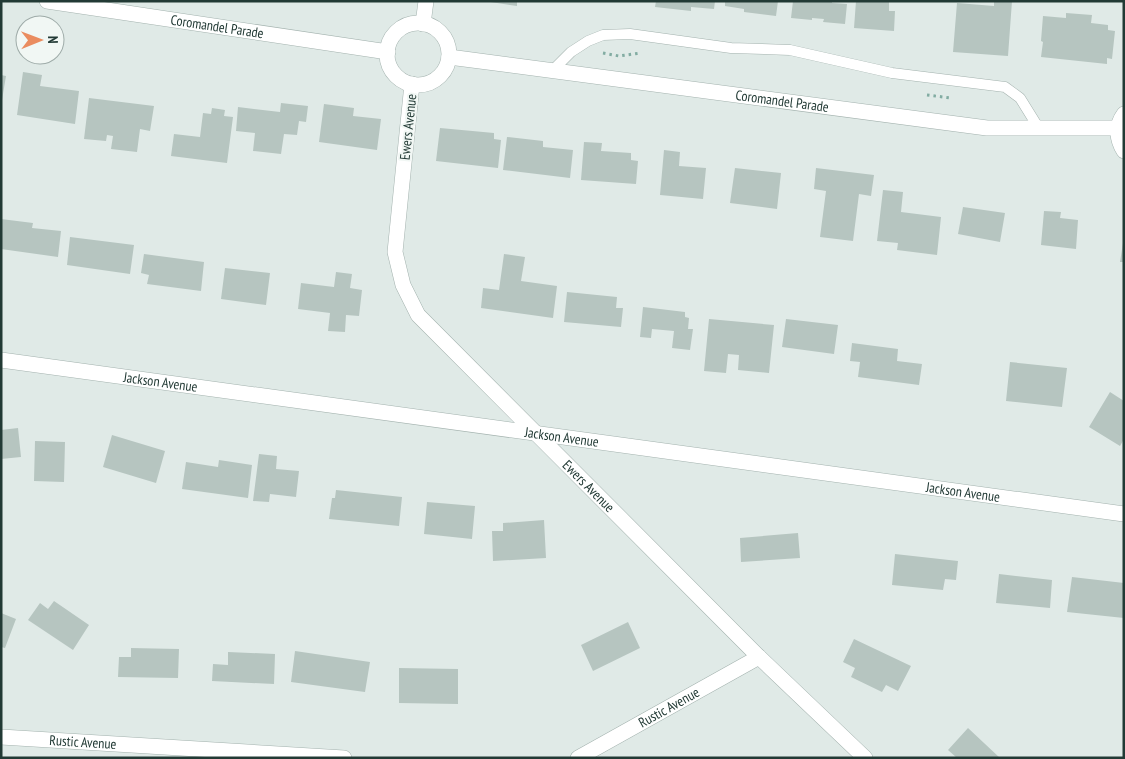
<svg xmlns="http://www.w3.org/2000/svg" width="1125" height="759" font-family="'PT Sans Narrow',sans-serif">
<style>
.building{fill:#b6c5c0}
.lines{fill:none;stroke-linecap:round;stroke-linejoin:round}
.service-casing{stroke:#a3b2ae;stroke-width:11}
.minor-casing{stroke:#a3b2ae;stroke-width:16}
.path{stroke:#82aca2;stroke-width:3;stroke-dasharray:2.5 4;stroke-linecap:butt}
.service{stroke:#fff;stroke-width:10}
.minor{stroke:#fff;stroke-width:15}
.labels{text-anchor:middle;stroke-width:4;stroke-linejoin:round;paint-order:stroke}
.street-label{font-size:14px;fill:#223a35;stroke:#f1f7f4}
</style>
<rect width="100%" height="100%" fill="#e0eae7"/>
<path class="building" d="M484,1H517V6Z
M656,1H715L714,9L691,7V11L655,7Z
M725,1H778L776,16L744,12V9L725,6Z
M793,1H832V3L847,4L845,24L823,22L824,19L812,18V20L791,18Z
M856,1H889V11H895L894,31L854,28Z
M994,1H1012L1008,56L953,52L957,3L994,6Z
M1066,13L1092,15L1091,23L1108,25V30L1115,31L1112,59L1107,58V64L1041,57L1043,42L1041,41L1043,16L1066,18Z
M23,72L42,75L40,86L79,91L75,124L17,115Z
M1,75L6,76L2,100H1Z
M89,98L154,106L150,131L140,129L137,152L111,149L113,136L107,135L106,141L84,139Z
M281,103L308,106L306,122L299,121L297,135L284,134L281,154L253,151L255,133L236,131L238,107L280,112Z
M324,104L354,108L353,116L381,119L377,150L319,142Z
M212,108L225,110L224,116L233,117L227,163L171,156L174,134L200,137L203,113L211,114Z
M440,128L494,133V139L501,140L498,168L436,161Z
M507,137L543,141V147L573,150L570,178L503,170Z
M584,142L602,143L601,151L631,153V160L638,161L636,184L581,180Z
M664,150L680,152L679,166L706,168L703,199L660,195Z
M735,168L781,173L777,209L730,203Z
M816,168L874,175L871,196L859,194L853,241L820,237L826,191L814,189Z
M883,190L903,192L901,212L941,217L937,255L897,250L898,243L877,241Z
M963,207L1005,213L1000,242L958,234Z
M1044,211L1061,212L1060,218L1078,220L1076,249L1041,245Z
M1,219L33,223L32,228L61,231L58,257L1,249Z
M70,237L134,245L130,274L67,265Z
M1123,243H1124V262H1120Z
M144,254L204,262L201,291L147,284L149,275L141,273Z
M504,254L525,257L521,281L557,286L553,318L481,308L483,288L499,290Z
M225,268L270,273L266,305L221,299Z
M336,272L352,274L350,288L362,290L359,316L346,315L345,332L328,331L330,313L298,309L301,283L334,287Z
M567,292L617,297L616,308H623L621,327L564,322Z
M643,307L685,312V317L689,318L688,329H693L690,350L672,348L674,331L652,329L651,338L640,337Z
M709,319L774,325L769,373L738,370L739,355L728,354L726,373L704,371Z
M786,319L838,325L834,354L782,347Z
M852,343L898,349L897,361L922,364L919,385L858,377L860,362L850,361Z
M1010,362L1067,368L1062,407L1006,401Z
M1110,392L1124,401V439L1120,446L1089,427Z
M18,428L21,457L1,459V430Z
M112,435L165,451L156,483L103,467Z
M35,441L65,442L64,482L34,481Z
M259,454L277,456L276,469L299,471L296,497L270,494L269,502L253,501Z
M219,460L252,465L248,498L182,489L186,462L218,467Z
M336,490L402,497L399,526L329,519L332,498H335Z
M427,502L475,506L472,539L424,534Z
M544,520L546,558L493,561L492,531H503V523Z
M798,533L800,558L741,562L740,538Z
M895,554L958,561L956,580L945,579L943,590L892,585Z
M999,574L1052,580L1050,608L996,603Z
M1072,577L1124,583V618L1067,612Z
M54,601L89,625L73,650L28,620L40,603L48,609Z
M1,613L16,619L5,648L1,647Z
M628,622L640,648L593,671L581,645Z
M854,639L911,666L898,691L886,685L882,692L851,677L855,668L843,662Z
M131,648L179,649L178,678L118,677L119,657H131Z
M295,651L370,662L365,692L291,682Z
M228,652L275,654L274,684L212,681L213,664L228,665Z
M399,668L458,669V704L399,703Z
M968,728L1000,758H957L948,750Z"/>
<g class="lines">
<g class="service-casing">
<path id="service" d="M553,70L571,52L588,41L603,35L630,34L731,48L790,50L892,73L1005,87L1020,98L1038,127"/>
</g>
<g class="minor-casing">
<g id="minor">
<path id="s1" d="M47,1L388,52"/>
<circle cx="418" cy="54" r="31"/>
<path d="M423,24L426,1"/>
<path id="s2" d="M449,57L987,128H1118"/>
<path id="s3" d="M412,84L395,252L403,285L418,315L759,657L865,758"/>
<path d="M1124,114C1115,126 1117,140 1124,151"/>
<path id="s4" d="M1,360L1124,514"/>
<path id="s5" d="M1,737L344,758"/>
<path id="s6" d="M578,758L759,657"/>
</g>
</g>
<path class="path" d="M603,53L619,56L641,53
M927,95L951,98"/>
<use href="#service" class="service"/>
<use href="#minor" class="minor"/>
</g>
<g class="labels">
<g class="street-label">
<text dy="5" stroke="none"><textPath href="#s1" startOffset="172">Coromandel Parade</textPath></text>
<text dy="5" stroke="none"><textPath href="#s2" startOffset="336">Coromandel Parade</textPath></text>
<text transform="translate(408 127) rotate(-84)" y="5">Ewers Avenue</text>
<text dy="5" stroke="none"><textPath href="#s4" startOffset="161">Jackson Avenue</textPath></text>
<text dy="5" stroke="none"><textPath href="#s4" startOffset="566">Jackson Avenue</textPath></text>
<text dy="5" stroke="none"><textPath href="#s3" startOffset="478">Ewers Avenue</textPath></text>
<text dy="5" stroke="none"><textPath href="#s4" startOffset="971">Jackson Avenue</textPath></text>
<text dy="5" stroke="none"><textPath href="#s6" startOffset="104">Rustic Avenue</textPath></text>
<text dy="5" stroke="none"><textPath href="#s5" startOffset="82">Rustic Avenue</textPath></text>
</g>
</g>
<rect width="1125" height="759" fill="none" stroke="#223a35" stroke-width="5"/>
<g transform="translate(40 40) rotate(89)"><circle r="24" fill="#f1f7f4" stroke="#9eaba8"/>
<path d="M0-4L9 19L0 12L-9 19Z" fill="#ea8c5f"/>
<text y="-8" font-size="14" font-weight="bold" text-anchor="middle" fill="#223a35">N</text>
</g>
</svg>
